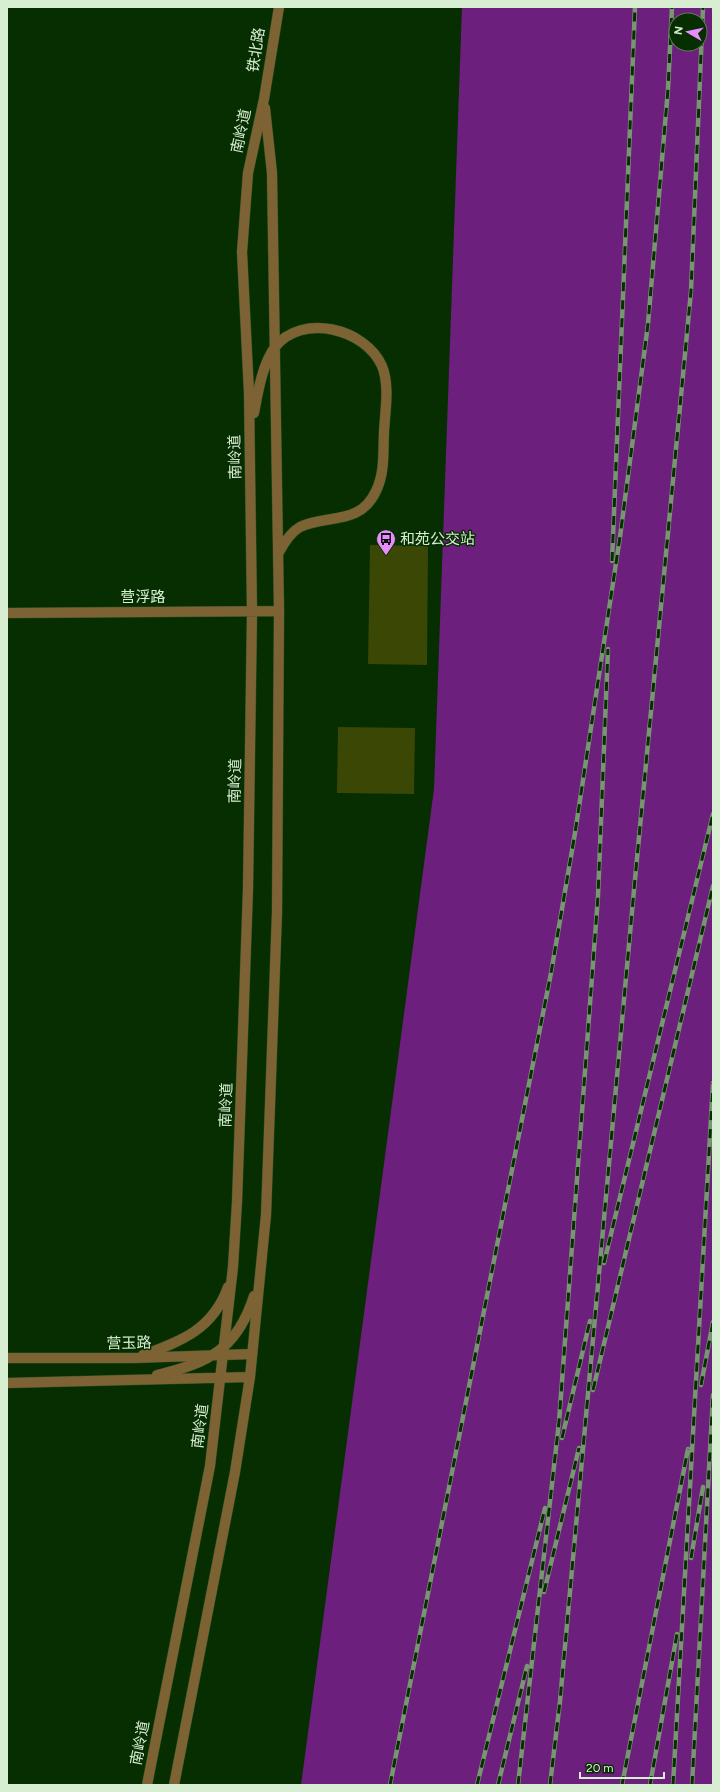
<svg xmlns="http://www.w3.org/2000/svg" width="720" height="1792" font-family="Figtree,'Noto Sans SC',sans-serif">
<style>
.green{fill:#6d1f7d;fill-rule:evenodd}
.building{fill:#3b4705}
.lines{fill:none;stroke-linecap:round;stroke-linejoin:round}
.minor-casing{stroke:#284d22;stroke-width:11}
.minor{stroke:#7d6334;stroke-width:10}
.rail-casing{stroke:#789672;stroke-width:4.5}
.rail{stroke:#062e00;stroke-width:3;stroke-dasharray:9;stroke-linecap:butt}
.labels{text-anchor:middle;stroke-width:3;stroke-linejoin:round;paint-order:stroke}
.street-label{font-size:15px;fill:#d8eed3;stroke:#062e00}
.poi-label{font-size:15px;fill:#d8eed3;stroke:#062e00;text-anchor:start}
</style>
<rect width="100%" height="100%" fill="#062e00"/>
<path class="green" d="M462,7H713V1785H301L434,789ZM676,20H700V44H676Z"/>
<path class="building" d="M370,545L428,546L427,665L368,664Z
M338,727L415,728L414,794L337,793Z"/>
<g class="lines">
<g class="minor-casing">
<path id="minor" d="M254,413C258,392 262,365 275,347C302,313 365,328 382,366C390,386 385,411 384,432C383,452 385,473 376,491C360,526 327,514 300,527C291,532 284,543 279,552
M7,613L279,611
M143,1355C182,1341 213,1329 228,1287
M7,1358H134L252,1354
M157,1375C209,1363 237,1349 254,1296
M7,1383L250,1377
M147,1785L210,1466L233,1267L237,1202L248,889L252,612L249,393L242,252L248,173L264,99L279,7
M174,1785L235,1472L250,1377L266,1215L277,912L279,611L272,173L265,108"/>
</g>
<use href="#minor" class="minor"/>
<g class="rail-casing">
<path id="rail" d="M612,561L635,7
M604,1263L713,814
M701,1385L713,1322
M593,1390L713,886
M562,1438L590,1321
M691,1558L703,1487
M544,1592L579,1448
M390,1785L551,973L575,833L620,537L648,324L668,89L672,7
M477,1785L545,1508
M498,1785L527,1666
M518,1785L559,1422L598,896L608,649
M550,1785L560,1701L634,890L691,291L703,7
M622,1785L688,1449
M650,1785L677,1634
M673,1785L713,1083
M692,1785L713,1395"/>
</g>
<use href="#rail" class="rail"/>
</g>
<defs>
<g id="bus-pin" transform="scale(1)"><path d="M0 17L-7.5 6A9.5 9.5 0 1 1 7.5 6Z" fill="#e98dfe" stroke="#062e00"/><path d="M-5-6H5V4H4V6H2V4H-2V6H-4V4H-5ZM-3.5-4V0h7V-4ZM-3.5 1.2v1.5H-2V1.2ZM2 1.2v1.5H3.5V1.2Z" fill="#111"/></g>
</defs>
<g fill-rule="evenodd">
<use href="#bus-pin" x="386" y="539"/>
</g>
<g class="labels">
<g class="street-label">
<text transform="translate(256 50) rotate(-81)" y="5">铁北路</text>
<text transform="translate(241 131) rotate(-78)" y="5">南岭道</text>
<text transform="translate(235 457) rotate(-91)" y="5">南岭道</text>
<text x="143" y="602">营浮路</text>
<text transform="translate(235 781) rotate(-89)" y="5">南岭道</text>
<text transform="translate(226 1105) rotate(-88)" y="5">南岭道</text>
<text transform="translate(129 1343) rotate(-1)" y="5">营玉路</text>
<text transform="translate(200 1426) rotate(-83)" y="5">南岭道</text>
<text transform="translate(140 1743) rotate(-79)" y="5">南岭道</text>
</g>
<g class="poi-label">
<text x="400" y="544">和苑公交站</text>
</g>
</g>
<rect width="720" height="1792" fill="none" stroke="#d8eed3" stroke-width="16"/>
<g transform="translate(688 32) rotate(279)"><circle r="19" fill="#062e00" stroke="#5a7b54"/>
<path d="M0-3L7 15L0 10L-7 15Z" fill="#e98dfe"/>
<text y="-6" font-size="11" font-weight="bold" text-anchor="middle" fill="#d8eed3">N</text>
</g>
<path d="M580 1772v6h84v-6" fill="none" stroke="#d8eed3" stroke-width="2"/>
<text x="586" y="1772" font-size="12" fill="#d8eed3" stroke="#062e00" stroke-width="3" paint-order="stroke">20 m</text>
</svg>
